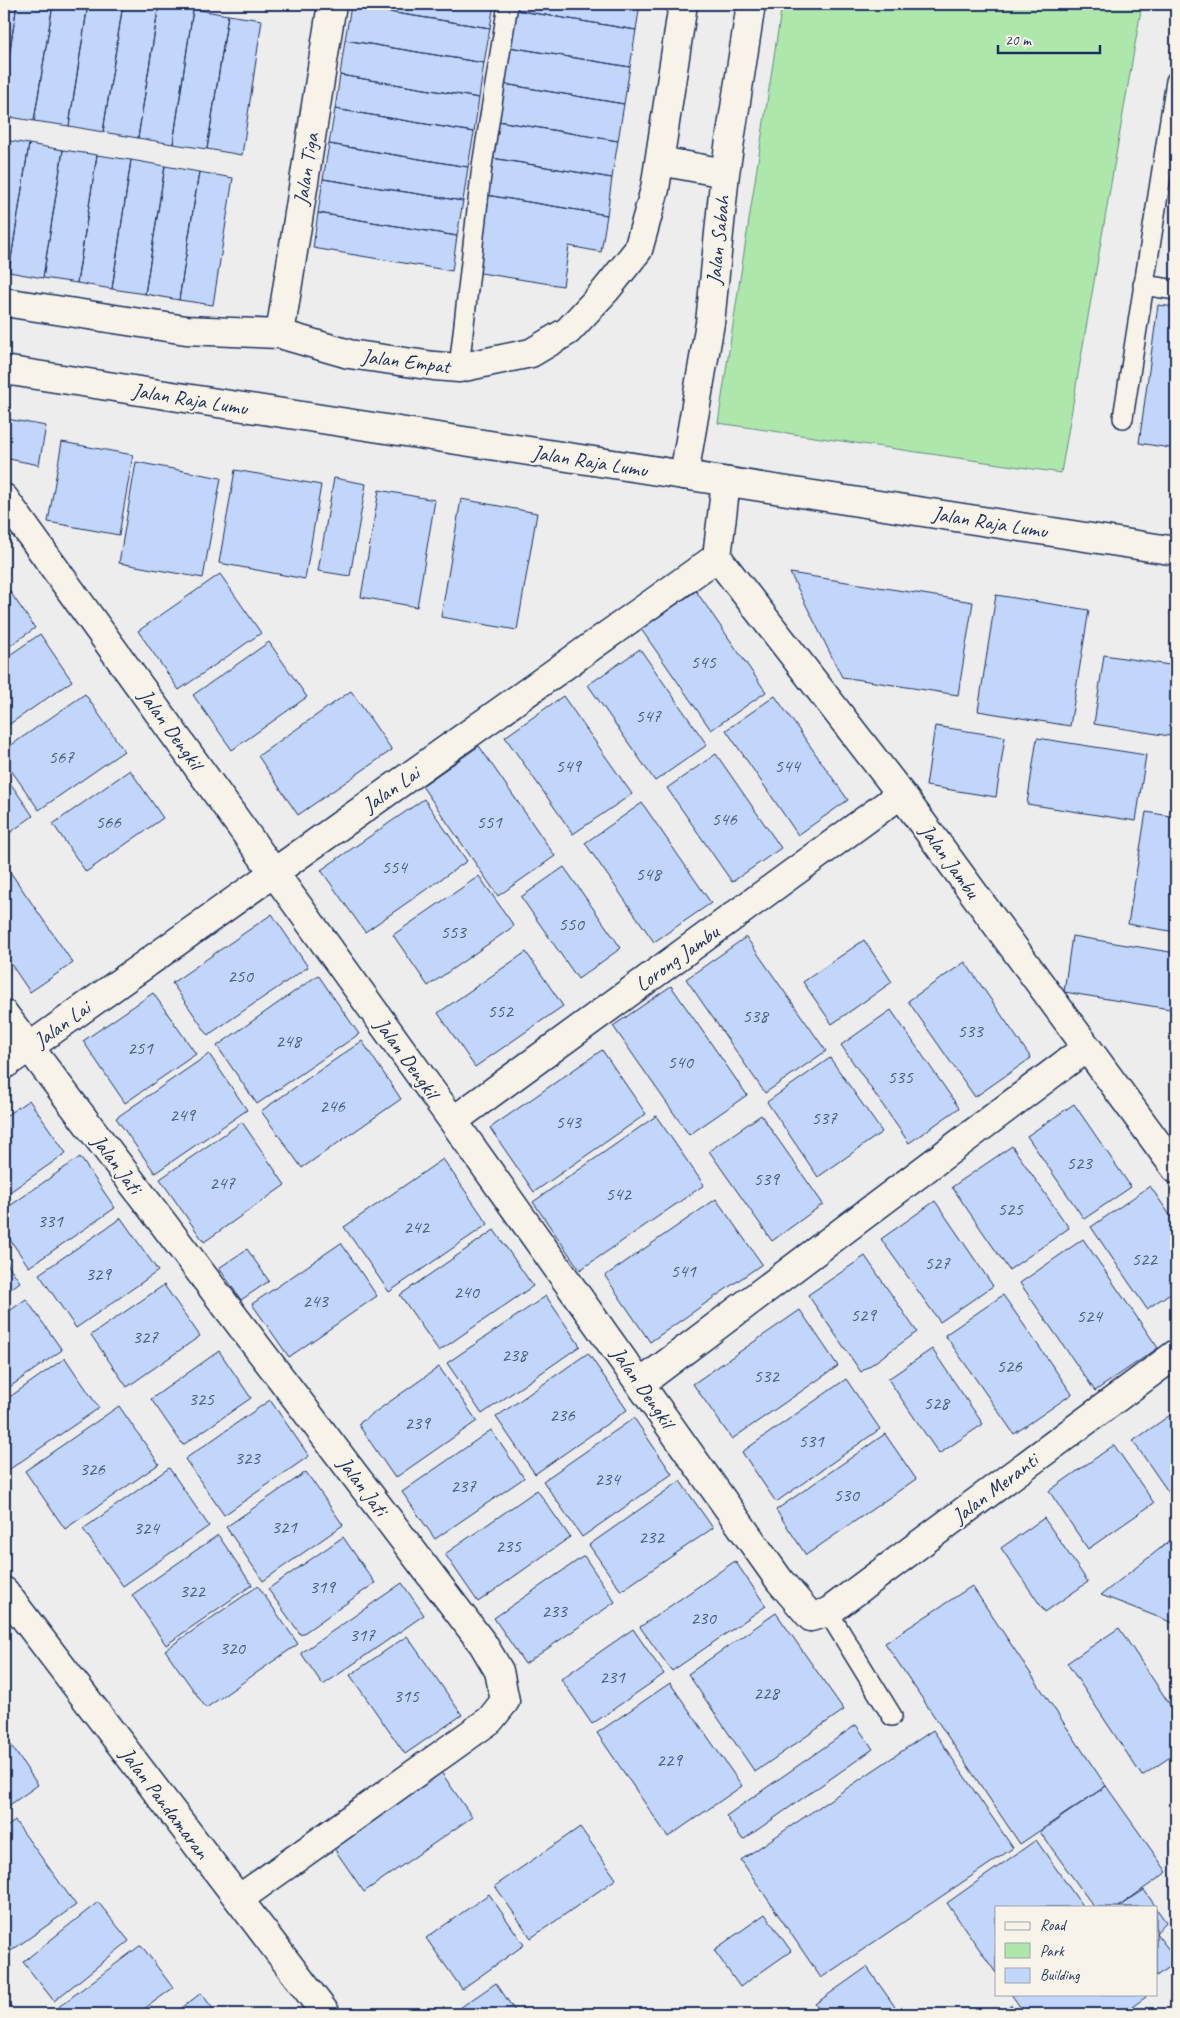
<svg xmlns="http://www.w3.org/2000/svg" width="1180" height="2018" font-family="Caveat,sans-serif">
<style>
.green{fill:#ade7ac;stroke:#648b85}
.building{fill:#c2d6fb;stroke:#1b2f5e}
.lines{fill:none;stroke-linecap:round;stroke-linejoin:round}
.service-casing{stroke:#1b2f5e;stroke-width:22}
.minor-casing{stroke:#1b2f5e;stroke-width:31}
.tertiary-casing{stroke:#1b2f5e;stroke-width:31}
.service{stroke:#f7f3e8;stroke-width:19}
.minor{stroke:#f7f3e8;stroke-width:28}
.tertiary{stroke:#f7f3e8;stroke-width:28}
.labels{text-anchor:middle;stroke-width:4;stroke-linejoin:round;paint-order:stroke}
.number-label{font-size:19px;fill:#455985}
.street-label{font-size:21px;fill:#1b2f5e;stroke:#f7f3e8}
</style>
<rect width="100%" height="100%" fill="#ecedec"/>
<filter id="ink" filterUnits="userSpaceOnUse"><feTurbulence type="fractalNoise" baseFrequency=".02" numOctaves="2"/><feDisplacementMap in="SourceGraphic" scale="10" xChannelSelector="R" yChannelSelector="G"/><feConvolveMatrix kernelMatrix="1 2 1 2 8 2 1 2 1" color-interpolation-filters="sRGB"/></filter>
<g filter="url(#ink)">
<path class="green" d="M782,4H1142L1061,473L718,423Z"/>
<path class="building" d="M4,4H17L4,89Z
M17,4H53L34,121L4,116V89Z
M53,4H88L69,126L34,121Z
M88,4H123L103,132L69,126Z
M123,4H159L138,138L103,132Z
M159,4L193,9L173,144L138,138Z
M351,4H494L490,28L351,6Z
M516,4H640L636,30L515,10Z
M351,6L490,28L484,63L345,40Z
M193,9L228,15L207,149L173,144Z
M515,10L636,30L630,67L509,47Z
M228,15L262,20L242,155L207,149Z
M345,40L484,63L479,98L340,75Z
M509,47L630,67L624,104L504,84Z
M340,75L479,98L474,132L335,109Z
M504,84L624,104L618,141L498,121Z
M335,109L474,132L468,167L329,144Z
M498,121L618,141L612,178L492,158Z
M4,140L29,144L9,272L4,271Z
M29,144L63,150L43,278L9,272Z
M329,144L468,167L463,201L323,179Z
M63,150L97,155L77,283L43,278Z
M97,155L131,160L112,289L77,283Z
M492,158L612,178L607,215L486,195Z
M131,160L165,166L145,294L112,289Z
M165,166L199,172L179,300L145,294Z
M199,172L233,178L213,305L179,300Z
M323,179L463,201L457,236L318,213Z
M486,195L607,215L601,252L569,246L563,286L474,272Z
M318,213L457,236L452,271L313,248Z
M1158,305L1176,307V449L1139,443Z
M7,419L46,426L39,465L4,458Z
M62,442L133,455L119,535L48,522Z
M136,462L221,478L203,578L119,563Z
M235,470L321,485L305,579L219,563Z
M334,478L366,484L350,576L318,571Z
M379,490L435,500L417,607L361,597Z
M461,499L537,513L517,630L441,617Z
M790,573L973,602L958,695L842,677Z
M220,574L261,633L179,690L138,631Z
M4,583L35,628L4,650Z
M696,591L766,692L711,730L641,629Z
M996,595L1089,610L1070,726L978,711Z
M40,634L72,681L4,728V659Z
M269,642L307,697L232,750L193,695Z
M640,649L707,745L655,781L588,685Z
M1104,655L1176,666V737L1094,724Z
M351,691L392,750L298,815L258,756Z
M85,694L124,751L39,810L4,760V750Z
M563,696L632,794L573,834L505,737Z
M775,696L848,800L798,835L726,730Z
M935,726L1005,737L996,797L926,786Z
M1037,738L1146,755L1136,821L1027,804Z
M479,746L555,856L498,896L422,786Z
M716,754L781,848L732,882L667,788Z
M130,770L163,818L86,872L53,824Z
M4,774L33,816L4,837Z
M424,799L467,861L365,932L321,870Z
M642,803L711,903L654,942L585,843Z
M1146,812L1176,817V932L1128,924Z
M4,863L73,963L30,992L4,954Z
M564,867L621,948L578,979L521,897Z
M479,876L514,926L428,986L393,935Z
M272,914L308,967L208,1035L172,983Z
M1072,936L1176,953V1010L1064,992Z
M746,937L826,1051L765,1093L686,979Z
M864,940L892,982L832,1024L803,982Z
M526,952L563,1006L475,1067L438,1013Z
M965,962L1031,1058L975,1097L908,1001Z
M318,975L359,1034L257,1104L217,1046Z
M671,986L747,1095L689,1135L613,1026Z
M153,993L196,1054L125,1103L83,1041Z
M891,1010L959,1108L909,1143L841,1045Z
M362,1041L401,1099L302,1168L261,1111Z
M602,1050L646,1114L534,1192L490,1128Z
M209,1054L247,1110L155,1173L116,1118Z
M830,1058L882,1132L818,1177L767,1102Z
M29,1100L66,1153L4,1196V1117Z
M1074,1104L1131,1187L1084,1219L1027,1136Z
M761,1115L823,1204L772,1241L709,1151Z
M656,1116L704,1185L580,1270L533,1202Z
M242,1122L285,1185L204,1242L160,1179Z
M1012,1146L1069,1228L1009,1270L952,1187Z
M80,1157L115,1208L29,1267L4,1231V1210Z
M443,1159L488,1224L389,1292L344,1227Z
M1150,1186L1176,1224V1289L1147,1309L1091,1227Z
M716,1199L762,1264L650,1342L605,1276Z
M935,1201L993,1286L940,1322L881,1239Z
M121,1218L158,1271L76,1328L39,1274Z
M494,1230L533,1286L439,1351L400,1295Z
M1083,1239L1158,1348L1095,1391L1020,1283Z
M341,1243L377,1296L289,1357L252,1304Z
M247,1249L269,1281L241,1300L219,1268Z
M865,1256L917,1332L861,1372L808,1295Z
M4,1259L20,1282L4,1294Z
M164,1285L200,1336L127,1387L91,1335Z
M1003,1295L1072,1394L1014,1434L945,1335Z
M546,1296L580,1346L482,1414L447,1363Z
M26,1299L62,1350L4,1391V1315Z
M800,1310L838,1366L732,1439L693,1384Z
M932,1349L983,1424L939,1454L888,1379Z
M219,1351L251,1398L183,1445L151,1399Z
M588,1353L627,1410L535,1474L496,1417Z
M65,1358L99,1408L7,1471L4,1465V1401Z
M439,1367L477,1421L395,1478L358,1424Z
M846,1379L880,1429L776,1502L742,1452Z
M270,1400L309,1456L224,1515L185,1459Z
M119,1406L159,1464L65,1529L25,1471Z
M1176,1411V1503L1133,1441Z
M634,1418L672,1474L582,1537L543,1481Z
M491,1430L524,1478L435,1539L402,1492Z
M885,1434L916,1479L806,1555L776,1510Z
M1114,1445L1154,1503L1088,1549L1049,1491Z
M169,1468L209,1526L123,1586L83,1529Z
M306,1472L343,1525L263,1581L226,1527Z
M680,1481L713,1528L621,1591L589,1545Z
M537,1490L570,1537L478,1602L445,1554Z
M1044,1518L1088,1582L1045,1612L1001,1548Z
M218,1535L252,1585L166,1645L132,1595Z
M1176,1536V1624L1101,1595Z
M343,1537L375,1583L301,1635L268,1589Z
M584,1556L615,1602L525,1664L494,1618Z
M735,1561L766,1606L672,1671L640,1627Z
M402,1583L424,1615L323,1685L301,1653Z
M258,1586L298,1644L206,1708L165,1650Z
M972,1586L1106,1786L1020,1844L885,1643Z
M776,1613L844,1710L755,1772L688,1674Z
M1119,1628L1176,1714V1753L1142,1776L1067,1663Z
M633,1629L664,1674L592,1724L561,1679Z
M407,1636L462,1715L405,1754L350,1675Z
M670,1683L742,1786L668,1837L597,1733Z
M856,1725L873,1749L743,1840L726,1816Z
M933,1730L1013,1848L821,1978L741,1860Z
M4,1735L38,1785L4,1809Z
M439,1769L472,1817L364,1892L331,1844Z
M1106,1786L1167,1872L1118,1907H1094L1040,1832Z
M15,1821L76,1905L8,1953L4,1947V1829Z
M580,1827L616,1879L531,1938L495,1886Z
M1036,1840L1083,1907H996V1973L947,1903Z
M1144,1890L1156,1907H1118Z
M489,1894L524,1945L462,1989L426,1938Z
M98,1902L129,1941L54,2001L23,1962Z
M1156,1908L1166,1922L1156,1933Z
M765,1914L791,1951L740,1987L714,1950Z
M1156,1933L1176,1959V1963L1156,1976Z
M141,1945L173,1988L137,2014H49Z
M867,1967L900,2014H822L815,2004Z
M496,1983L517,2014H451Z
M201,1993L217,2014H174Z
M1011,1994H1144L1146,1997L1122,2014H1025Z
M1011,2005L1017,2014H998Z"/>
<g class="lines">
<g class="service-casing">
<path id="service" d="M1143,285L1176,290
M459,368L482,166L508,4
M1123,418L1176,81
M828,1612L892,1716"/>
</g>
<g class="minor-casing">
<path id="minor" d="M660,161L725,173
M4,302L186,330L280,334L349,354L434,366L459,368L531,353L568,331L606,290L638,250L655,189L683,4
M280,334L332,4
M684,475L710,323L725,173L751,4
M4,498L453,1121L780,1581L811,1617L828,1612L1176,1354
M717,557L901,794L1176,1169
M4,1014L483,1644L499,1671L505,1701L490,1720L239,1899
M4,1065L717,557L726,482
M453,1121L901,794
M641,1383L1086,1048
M4,1591L326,2014"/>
</g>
<g class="tertiary-casing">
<path id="tertiary" d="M4,370L1176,551"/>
</g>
<use href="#service" class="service"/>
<use href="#minor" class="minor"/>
<use href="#tertiary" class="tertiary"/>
</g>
</g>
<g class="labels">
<g class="number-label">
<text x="703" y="668">545</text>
<text x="648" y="722">547</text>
<text x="61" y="763">567</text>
<text x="568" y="772">549</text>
<text x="787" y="772">544</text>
<text x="724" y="825">546</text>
<text x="108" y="828">566</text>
<text x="489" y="828">551</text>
<text x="394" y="873">554</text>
<text x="648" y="880">548</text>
<text x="571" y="930">550</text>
<text x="453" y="938">553</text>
<text x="240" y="982">250</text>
<text x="500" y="1017">552</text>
<text x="755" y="1022">538</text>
<text x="970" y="1037">533</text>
<text x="288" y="1047">248</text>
<text x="140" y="1054">251</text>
<text x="680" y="1068">540</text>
<text x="900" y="1083">535</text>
<text x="332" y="1112">246</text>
<text x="182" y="1121">249</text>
<text x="824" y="1124">537</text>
<text x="568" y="1128">543</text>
<text x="1079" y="1169">523</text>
<text x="766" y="1185">539</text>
<text x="222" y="1189">247</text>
<text x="618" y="1200">542</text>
<text x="1010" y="1215">525</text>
<text x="50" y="1227">331</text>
<text x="416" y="1233">242</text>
<text x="1144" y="1265">522</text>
<text x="937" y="1269">527</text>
<text x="683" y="1277">541</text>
<text x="98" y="1280">329</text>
<text x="466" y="1298">240</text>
<text x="315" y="1307">243</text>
<text x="863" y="1321">529</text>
<text x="1089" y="1322">524</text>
<text x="145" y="1343">327</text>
<text x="514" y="1361">238</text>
<text x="1009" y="1372">526</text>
<text x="766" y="1382">532</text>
<text x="201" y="1405">325</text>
<text x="936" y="1409">528</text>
<text x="562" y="1421">236</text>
<text x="417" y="1429">239</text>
<text x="811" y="1447">531</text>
<text x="247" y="1464">323</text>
<text x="92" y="1475">326</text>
<text x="607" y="1485">234</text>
<text x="463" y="1492">237</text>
<text x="846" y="1501">530</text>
<text x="284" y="1533">321</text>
<text x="146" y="1534">324</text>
<text x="651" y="1543">232</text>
<text x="508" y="1552">235</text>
<text x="322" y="1593">319</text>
<text x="192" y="1597">322</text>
<text x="554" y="1617">233</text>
<text x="703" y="1624">230</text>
<text x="362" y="1641">317</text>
<text x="232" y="1654">320</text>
<text x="612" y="1683">231</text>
<text x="766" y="1699">228</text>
<text x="406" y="1702">315</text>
<text x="669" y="1766">229</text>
</g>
<g class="street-label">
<text transform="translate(306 169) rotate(-81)" y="7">Jalan Tiga</text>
<text transform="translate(718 240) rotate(-84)" y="7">Jalan Sabah</text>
<text transform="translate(406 361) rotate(7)" y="7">Jalan Empat</text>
<text transform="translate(190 399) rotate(9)" y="7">Jalan Raja Lumu</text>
<text transform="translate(590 461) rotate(9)" y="7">Jalan Raja Lumu</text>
<text transform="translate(990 522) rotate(9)" y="7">Jalan Raja Lumu</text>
<text transform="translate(171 729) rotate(54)" y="7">Jalan Dengkil</text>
<text transform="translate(391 789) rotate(-35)" y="7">Jalan Lai</text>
<text transform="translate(950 861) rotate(54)" y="7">Jalan Jambu</text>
<text transform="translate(677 958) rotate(-36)" y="7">Lorong Jambu</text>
<text transform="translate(62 1024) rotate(-36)" y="7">Jalan Lai</text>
<text transform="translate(407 1058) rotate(54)" y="7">Jalan Dengkil</text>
<text transform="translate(117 1164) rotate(53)" y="7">Jalan Jati</text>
<text transform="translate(643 1387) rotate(55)" y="7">Jalan Dengkil</text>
<text transform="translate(363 1486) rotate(53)" y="7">Jalan Jati</text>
<text transform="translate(995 1488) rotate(-37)" y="7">Jalan Meranti</text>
<text transform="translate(165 1803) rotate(53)" y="7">Jalan Pandamaran</text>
</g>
</g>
<rect width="1180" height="2018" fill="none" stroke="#f7f3e8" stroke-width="20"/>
<rect x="10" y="10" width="1160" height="1998" fill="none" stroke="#1b2f5e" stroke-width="2" filter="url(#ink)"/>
<rect x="995" y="1906" width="162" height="90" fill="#f7f3e8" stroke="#9fa5b1"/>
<rect x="1005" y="1922" width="25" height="8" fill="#f7f3e8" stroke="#9fa5b1"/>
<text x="1040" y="1930" font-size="15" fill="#1b2f5e">Road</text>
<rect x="1005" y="1943" width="25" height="15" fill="#ade7ac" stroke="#9fa5b1"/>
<text x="1040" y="1956" font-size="15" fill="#1b2f5e">Park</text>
<rect x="1005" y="1968" width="25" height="15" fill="#c2d6fb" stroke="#9fa5b1"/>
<text x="1040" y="1980" font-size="15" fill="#1b2f5e">Building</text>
<path d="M998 45v8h102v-8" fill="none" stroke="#1b2f5e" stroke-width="2.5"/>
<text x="1005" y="45" font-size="15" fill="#1b2f5e" stroke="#f7f3e8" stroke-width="4" paint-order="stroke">20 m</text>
</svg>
